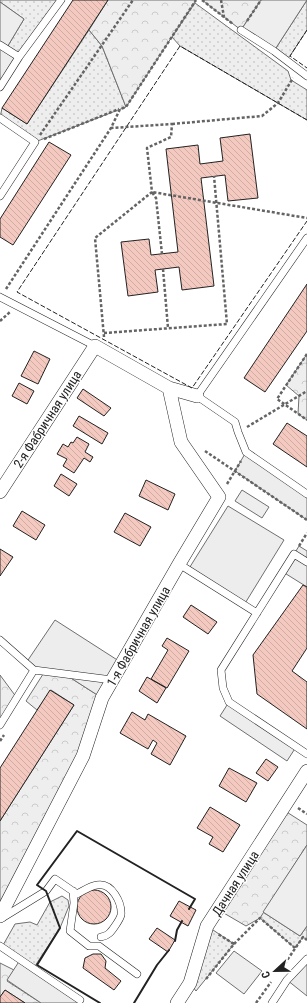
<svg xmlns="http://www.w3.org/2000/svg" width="307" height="1003" font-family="'Roboto Condensed',sans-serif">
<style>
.grass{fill:url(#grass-dots);stroke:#6f6f6f}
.forest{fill:url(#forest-crowns);stroke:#6f6f6f}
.green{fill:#eee;stroke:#6f6f6f}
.parking{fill:#ededed;stroke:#6f6f6f}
.building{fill:url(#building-back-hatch);stroke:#222}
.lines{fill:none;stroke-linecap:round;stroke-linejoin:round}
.service-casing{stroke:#222;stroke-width:8}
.minor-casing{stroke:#222;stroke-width:14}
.path{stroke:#646464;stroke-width:2.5;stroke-dasharray:3 2;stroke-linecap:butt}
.service{stroke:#fff;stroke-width:7}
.minor{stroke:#fff;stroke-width:13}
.fence{stroke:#222;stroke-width:1;stroke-dasharray:5 2;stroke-linecap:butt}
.wall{stroke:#222;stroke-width:2}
.labels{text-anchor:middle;stroke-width:3;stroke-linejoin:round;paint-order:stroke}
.street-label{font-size:13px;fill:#222;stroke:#fff}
</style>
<defs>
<pattern id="grass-dots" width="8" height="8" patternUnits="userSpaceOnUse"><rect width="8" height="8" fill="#eee"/><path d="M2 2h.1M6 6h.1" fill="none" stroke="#ccc" stroke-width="1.8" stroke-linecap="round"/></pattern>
<pattern id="forest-crowns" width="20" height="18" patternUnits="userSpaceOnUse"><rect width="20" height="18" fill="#eee"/><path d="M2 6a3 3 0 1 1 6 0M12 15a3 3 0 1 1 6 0" fill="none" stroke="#ccc"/></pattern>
<pattern id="building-back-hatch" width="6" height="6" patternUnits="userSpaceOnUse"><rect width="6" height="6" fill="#f3c9c0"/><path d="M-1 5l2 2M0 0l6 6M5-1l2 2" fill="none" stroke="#d0aca5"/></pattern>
</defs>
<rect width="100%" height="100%" fill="#fff"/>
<path class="grass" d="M0,0H61L19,57L6,49L24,19L0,2Z
M307,0V30L290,56L285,60L274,51Z
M195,3L288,71L291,80L307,90V120L180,46L172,37Z
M89,30L102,46L126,107L35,142L0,118L2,108L27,124Z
M62,896L68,900L69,906L60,928L33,969L2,947L15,924L30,922L37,925L50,902Z
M263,912L300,936L307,926V940L303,937L295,948L260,918Z
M207,926L234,944L196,991L190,983Z"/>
<path class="forest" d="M108,0H196L126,107L102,46L89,30Z
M202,0H261L241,30Z
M307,354V420L298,414L299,396L286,385Z
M45,671L63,673L102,698L83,756L0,916V821L74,705L51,690L37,710L26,701Z
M0,675L17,698L0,725Z
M282,809L307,825V845L260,918L246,926L222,912Z
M0,963L14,970L7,981L41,1003H25L5,990L0,997Z"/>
<path class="green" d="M261,0H307L274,51L241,30Z
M242,490L269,507L262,518L235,501Z
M307,845V926L300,936L263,912Z
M234,951L262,971L244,994L216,973Z"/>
<path class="parking" d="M0,2L24,19L6,49L19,57L0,87Z
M246,452L307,494V520L235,471Z
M228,506L284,540L244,605L188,570Z
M299,546L307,551V587L283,572Z
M55,620L122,663L102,698L63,673L34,670L26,663Z
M229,702L296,747L287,761L220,716Z
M307,959V996L287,980Z
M20,960L80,1000L78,1003H41L7,980Z"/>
<path class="building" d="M73,0H108L27,124L2,108Z
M250,134L258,198L228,201L225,175L201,178L214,286L182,290L179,267L155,270L158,292L128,296L121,242L149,239L151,255L178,252L166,149L198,145L200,164L223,161L220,138Z
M49,142L71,155L13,245L0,237V219Z
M307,284V331L265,392L244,378Z
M34,351L50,359L38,384L21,376Z
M19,383L34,391L27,404L12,396Z
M83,389L111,408L104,416L77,398Z
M79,416L108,433L102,444L73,426Z
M287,423L307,436V467L273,444Z
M77,437L89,444L85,452L93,457L90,462L84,458L74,473L63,466L67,459L57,454L63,444L68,447L71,442L73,443Z
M61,474L77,484L69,496L54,486Z
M146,480L175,494L168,510L139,496Z
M22,511L45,525L36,540L13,526Z
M125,513L151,527L140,546L114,532Z
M0,549L13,557L0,576Z
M303,585L307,587V648L292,671L307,682V729L257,694L253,655Z
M191,605L217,622L208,634L183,617Z
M167,638L189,651L167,688L151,679L168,650L162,646Z
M147,677L166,688L157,703L139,691Z
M50,690L74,705L0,821V768Z
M132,712L145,720L148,714L186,736L170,765L151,754L157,743L153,740L148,749L120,733Z
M266,759L278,767L268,781L256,773Z
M229,768L257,783L246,802L219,786Z
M210,807L240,825L223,852L209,844L213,837L197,828Z
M77 907a17 17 0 1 1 34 0a17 17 0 1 1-34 0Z
M179,901L196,910L188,926L170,916Z
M157,928L175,940L168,952L149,939Z
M93,954H101L106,961L105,968L121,981L114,990L83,968L85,958Z
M5,990L25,1003H0V997Z"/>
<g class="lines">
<g class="service-casing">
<path id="service" d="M241,30L274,51L307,76
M0,45L19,57
M0,87L19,57L61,0
M0,118L35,142L0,196
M307,238L197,396L235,422L238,432L246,452L307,494
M0,297L95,346
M307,562L294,554L221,670L223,688L229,702L307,754
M179,564L257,613
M0,640L34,670L112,680
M0,725L34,670
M73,891L74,903L70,931L89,946H99L137,974
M2,918L46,891L55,879L77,894C83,891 90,886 97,885C112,882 122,903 121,915C120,919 117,923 115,926C111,932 108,936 101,937
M0,946L80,1000
M272,1003L287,980L307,959"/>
</g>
<g class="minor-casing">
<path id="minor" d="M0,492L95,346L169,388
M0,916L83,756L102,698L179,564L219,497L181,442L169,388L197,396
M177,1003L190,983L207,926L307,771"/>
</g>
<path class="path" d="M202,0L233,24
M221,0L224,17
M247,21L261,0
M172,124L262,116L278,103L293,78
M40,135L133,0
M44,139L119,109
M162,254L156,198L152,192L307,218
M163,269L168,328
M6,289L111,128L120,109L126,107L196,0
M0,321L10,312
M104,333L227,324L214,176
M104,337L95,238L152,192L147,148L171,137L172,124L111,128
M307,354L277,399L307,420
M247,427L307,391
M205,451L307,520
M227,484L241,461
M299,546L307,533
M0,741L4,735
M298,808L307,814
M234,944L260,918L295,948
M279,972L303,937L307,940
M206,979L234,944L218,934
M256,1003L271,982"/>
<use href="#service" class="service"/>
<use href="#minor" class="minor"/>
<path class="fence" d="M307,30L290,56L307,68
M307,120L180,46L17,292L192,388L307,221"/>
<path class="wall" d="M175,941L177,930L182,921
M100,1003L37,965L60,928L46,891L37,885L77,831L195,899L189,909
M134,1003L157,965L169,950"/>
</g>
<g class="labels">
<g class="street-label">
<text transform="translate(47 419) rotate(-57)" y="5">2-я Фабричная улица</text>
<text transform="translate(138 636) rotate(-60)" y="5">1-я Фабричная улица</text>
<text transform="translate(235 883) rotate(-57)" y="5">Дачная улица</text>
</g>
</g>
<g transform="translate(275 971) rotate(248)" stroke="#ffffff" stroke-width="3" paint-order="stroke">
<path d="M0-3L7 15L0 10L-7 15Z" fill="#222222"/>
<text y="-6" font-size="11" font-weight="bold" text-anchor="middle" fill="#222222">С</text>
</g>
</svg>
